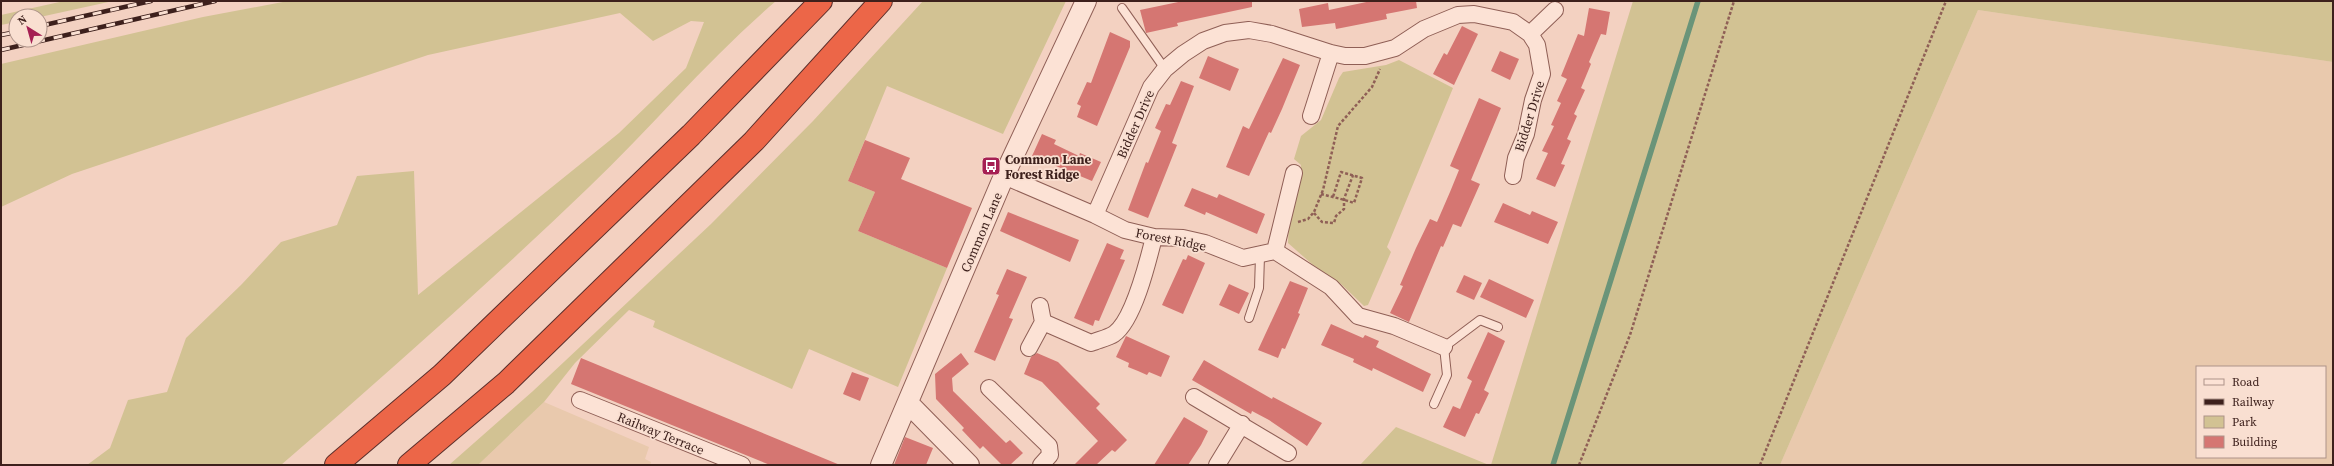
<svg xmlns="http://www.w3.org/2000/svg" width="2334" height="466" font-family="'Source Serif 4',serif">
<style>
.farmland{fill:#e9c9ad;fill-rule:evenodd}
.green{fill:#d2c293}
.lines{fill:none;stroke-linecap:round;stroke-linejoin:round}
.stream{stroke:#6a9479;stroke-width:5.5}
.building{fill:#d57672}
.service-casing{stroke:#8f5f56;stroke-width:10}
.minor-casing{stroke:#8f5f56;stroke-width:18}
.tertiary-casing{stroke:#8f5f56;stroke-width:22}
.motorway-casing{stroke:#5c2f2b;stroke-width:24}
.path{stroke:#8f5f56;stroke-width:2.5;stroke-dasharray:3 2;stroke-linecap:butt}
.service{stroke:#fce2d5;stroke-width:8}
.minor{stroke:#fce2d5;stroke-width:16}
.tertiary{stroke:#fce2d5;stroke-width:20}
.motorway{stroke:#ec6648;stroke-width:22}
.rail-casing{stroke:#3d201c;stroke-width:4.5}
.rail{stroke:#f9dfd1;stroke-width:3;stroke-dasharray:9;stroke-linecap:butt}
.labels{text-anchor:middle;stroke-width:3.5;stroke-linejoin:round;paint-order:stroke}
.street-label{font-size:13px;fill:#3d201c;stroke:#f9dfd1}
.poi-label{font-size:13px;font-weight:bold;fill:#3d201c;stroke:#f9dfd1;text-anchor:start}
</style>
<rect width="100%" height="100%" fill="#f3d1c1"/>
<path class="farmland" d="M1978,10L2333,62V465H1780ZM2197,367H2325V457H2197Z
M544,402L649,447L645,459L651,462L650,465H478Z"/>
<path class="green" d="M64,1H113L40,17L16,16V22L1,25V15Z
M288,1H776C709,58 652,127 588,188C488,284 385,375 281,465H87L110,448L128,400L167,392L186,338L241,285L281,242L337,225L357,176L414,171L418,295L619,133L686,68L704,22L691,21L653,41L620,13L428,55L72,174L1,207V64L203,17Z
M923,1H1066L1003,134L887,86L848,181L875,192L858,231L947,268L898,387L809,349L792,389L653,327L655,321L629,310L575,363L544,402L478,465H449L533,391L711,224L813,121Z
M1633,1H2333V62L1978,10L1780,465H1491Z
M1399,60L1453,88L1387,247L1391,252L1368,305L1364,306L1341,284L1313,265L1288,243L1289,218L1301,165L1294,159L1301,136L1321,120L1339,78L1343,72L1386,65Z
M1396,427L1489,465H1360Z"/>
<g class="lines">
<path class="stream" d="M1553,465L1698,1"/>
</g>
<path class="building" d="M1183,1H1252V7L1177,23L1178,26L1146,33L1140,10Z
M1371,1H1416L1417,8L1386,14L1387,19L1336,29L1335,23L1302,27L1299,9L1328,3L1329,10Z
M1589,8L1610,12L1606,35L1601,34L1589,62L1591,64L1581,88L1585,90L1574,114L1577,116L1567,139L1571,141L1561,164L1565,165L1555,187L1536,179L1548,153L1542,151L1554,126L1551,125L1561,103L1557,101L1567,79L1561,76L1578,34L1584,36Z
M1462,26L1478,34L1454,85L1433,74L1444,53L1447,55Z
M1110,32L1130,41V47L1097,126L1077,117L1081,106L1077,104L1087,82L1091,83Z
M1500,51L1519,59L1510,80L1491,71Z
M1208,56L1239,69L1230,91L1199,78Z
M1283,58L1300,65L1282,109L1271,133L1269,132L1249,176L1226,167L1243,126L1249,129Z
M1181,81L1194,86L1172,143L1177,145L1148,218L1128,210L1146,162L1148,163L1161,131L1155,128L1166,104L1170,105Z
M1479,98L1501,108L1471,180L1480,184L1461,227L1453,224L1443,247L1441,246L1409,322L1390,313L1403,286L1400,285L1416,248L1430,219L1437,222L1450,192L1459,170L1450,166Z
M1042,134L1056,140L1054,144L1079,156L1080,153L1101,162L1092,181L1032,156Z
M865,140L910,158L901,179L972,208L947,268L858,231L875,192L848,181Z
M1192,188L1217,198L1219,194L1265,214L1257,234L1206,212L1205,215L1184,206Z
M1503,203L1530,215L1532,211L1558,222L1548,244L1494,222Z
M1008,212L1079,240L1070,262L1000,231Z
M1107,243L1124,250L1120,259L1125,260L1099,321L1095,320L1093,326L1074,318Z
M1188,255L1205,263L1183,314L1162,305L1183,259L1186,260Z
M1007,269L1027,277L1009,318L1013,319L995,361L974,352L999,295L996,294Z
M1464,275L1482,283L1474,300L1456,292Z
M1489,279L1534,300L1526,318L1480,297Z
M1290,281L1308,288L1298,313L1300,314L1285,349L1282,348L1278,358L1258,350Z
M1229,284L1249,293L1239,314L1219,305Z
M1331,324L1363,338L1365,335L1379,341L1376,347L1431,374L1423,392L1373,368L1372,371L1353,362L1354,359L1321,345Z
M1488,332L1505,341L1484,390L1489,393L1479,414L1476,413L1465,437L1443,427L1453,406L1460,409L1472,381L1467,378Z
M1126,336L1170,356L1161,377L1149,372L1147,375L1138,371L1128,367L1129,363L1116,357Z
M961,353L969,364L952,378L953,391L1006,443L1010,440L1023,453L1010,465H1002L983,446L980,449L962,430L964,428L936,399L935,374Z
M1037,353L1058,362L1100,404L1096,408L1127,440L1115,452L1112,450L1096,465H1074L1098,441L1042,382L1024,374L1031,357Z
M581,358L840,465H770L571,384Z
M1204,360L1272,399L1273,397L1322,423L1307,446L1269,420L1252,411L1251,414L1192,380Z
M852,372L869,378L860,401L843,394Z
M1184,417L1208,431L1201,445L1188,465H1154Z
M905,437L933,448L926,465H894Z"/>
<g class="lines">
<g class="service-casing">
<path id="service" d="M1122,8L1165,69
M1249,318L1259,288L1260,256
M1434,404L1447,375L1444,347L1480,320L1498,327"/>
</g>
<g class="minor-casing">
<path id="minor" d="M1530,34L1555,10
M1311,116L1331,53
M1004,176L1095,215L1125,230L1154,237L1183,238L1205,243L1243,258L1275,251L1331,287L1358,316L1394,326L1444,347
M1095,215L1151,87L1165,69L1183,54L1203,41L1225,33L1249,30L1272,34L1331,53L1345,56H1365L1395,48L1424,29L1458,15L1474,14L1513,22L1530,34L1537,45L1542,74L1533,100L1526,134L1516,158L1513,176
M1275,251L1294,173
M1043,322L1091,343C1098,340 1108,338 1114,334C1134,320 1148,261 1154,237
M1029,348L1043,322L1040,306
M989,388L1049,446L1050,455L1041,465
M1194,397L1288,453
M580,400L742,465
M1217,465L1242,424"/>
</g>
<g class="tertiary-casing">
<path id="tertiary" d="M908,403L969,465
M881,465L1004,176L1086,1"/>
</g>
<g class="motorway-casing">
<path id="motorway" d="M336,465L442,375L691,135L821,1
M409,465L506,383L754,141L881,1"/>
</g>
<path class="path" d="M1321,194C1332,197 1343,199 1354,203L1362,178L1341,172L1333,197
M1314,213L1322,222L1334,223L1336,216L1344,209V199L1353,175
M1298,222L1308,219L1314,212L1323,190L1338,126L1372,87L1380,69
M1579,465L1630,335L1734,1
M1760,465L1946,1"/>
<use href="#service" class="service"/>
<use href="#minor" class="minor"/>
<use href="#tertiary" class="tertiary"/>
<use href="#motorway" class="motorway"/>
<g class="rail-casing">
<path id="rail" d="M40,26L151,1
M1,35L16,32
M1,50L215,1"/>
</g>
<use href="#rail" class="rail"/>
</g>
<defs>
<g id="bus-square" transform="scale(1)"><rect x="-9" y="-9" width="18" height="18" rx="4" fill="#a51f53" stroke="#f9dfd1"/><path d="M-5-6H5V4H4V6H2V4H-2V6H-4V4H-5ZM-3.5-4V0h7V-4ZM-3.5 1.2v1.5H-2V1.2ZM2 1.2v1.5H3.5V1.2Z" fill="#fff"/></g>
</defs>
<g fill-rule="evenodd">
<use href="#bus-square" x="991" y="166"/>
</g>
<g class="labels">
<g class="street-label">
<text transform="translate(1529 116) rotate(-73)" y="5">Bidder Drive</text>
<text transform="translate(1135 124) rotate(-66)" y="5">Bidder Drive</text>
<text transform="translate(981 232) rotate(-67)" y="5">Common Lane</text>
<text transform="translate(1171 239) rotate(11)" y="5">Forest Ridge</text>
<text transform="translate(661 433) rotate(22)" y="5">Railway Terrace</text>
</g>
<g class="poi-label">
<text x="1005" y="164">Common Lane<tspan x="1005" dy="15">Forest Ridge</tspan></text>
</g>
</g>
<rect width="2334" height="466" fill="none" stroke="#3d201c" stroke-width="4"/>
<rect x="2196" y="366" width="130" height="92" fill="#f9dfd1" stroke="#ae9389"/>
<rect x="2204" y="379" width="20" height="6" fill="#fce2d5" stroke="#ae9389"/>
<text x="2232" y="386" font-size="12" fill="#3d201c">Road</text>
<rect x="2204" y="399" width="20" height="6" fill="#3d201c" stroke="#ae9389"/>
<text x="2232" y="406" font-size="12" fill="#3d201c">Railway</text>
<rect x="2204" y="416" width="20" height="12" fill="#d2c293" stroke="#ae9389"/>
<text x="2232" y="426" font-size="12" fill="#3d201c">Park</text>
<rect x="2204" y="436" width="20" height="12" fill="#d57672" stroke="#ae9389"/>
<text x="2232" y="446" font-size="12" fill="#3d201c">Building</text>
<g transform="translate(28 28) rotate(323)"><circle r="19" fill="#f9dfd1" stroke="#ae9389"/>
<path d="M0-3L7 15L0 10L-7 15Z" fill="#a51f53"/>
<text y="-6" font-size="11" font-weight="bold" text-anchor="middle" fill="#3d201c">N</text>
</g>
</svg>
